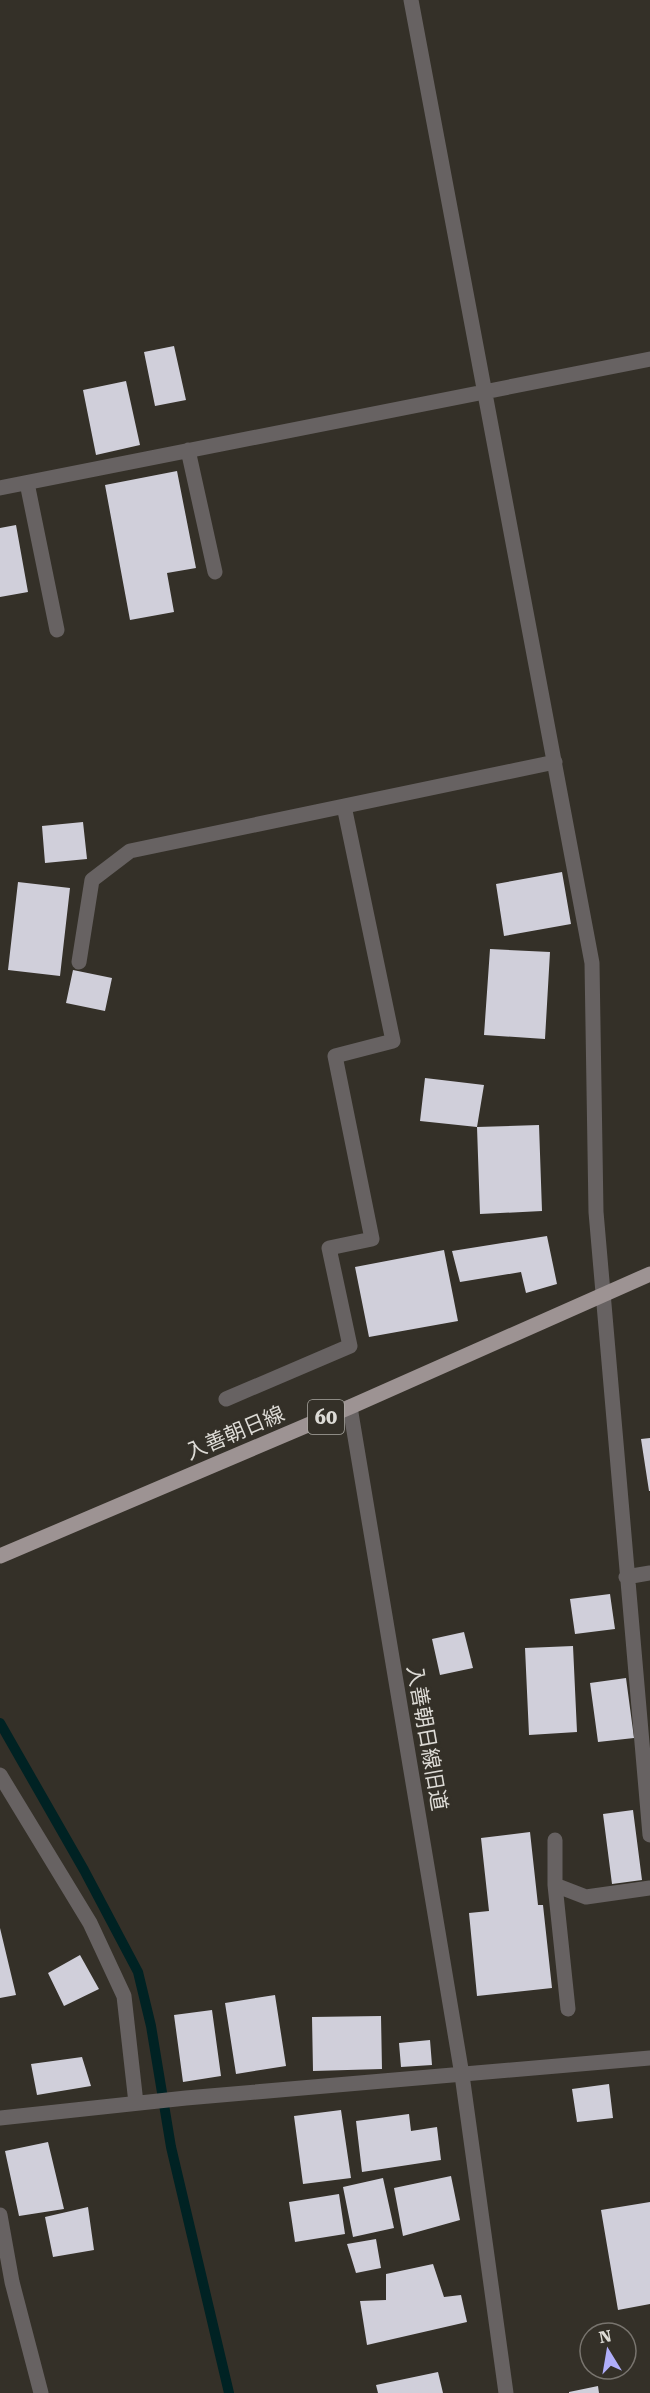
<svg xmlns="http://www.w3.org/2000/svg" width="650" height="2393" font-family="'Roboto Serif','Noto Sans JP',serif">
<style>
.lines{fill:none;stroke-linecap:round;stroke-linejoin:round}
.stream{stroke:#002223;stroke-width:10}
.building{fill:#d0cfda}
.minor{stroke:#676262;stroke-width:15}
.major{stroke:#9d9393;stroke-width:15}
.labels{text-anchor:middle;stroke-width:6;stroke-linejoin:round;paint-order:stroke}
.shield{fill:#343028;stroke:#aaa8a2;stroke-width:1.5}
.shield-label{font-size:20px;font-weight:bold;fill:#dddbd6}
.street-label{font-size:21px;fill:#dddbd6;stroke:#343028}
</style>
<rect width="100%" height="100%" fill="#343028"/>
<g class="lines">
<path class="stream" d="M0,1723L84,1870L138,1972L151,2026L171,2147L229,2393"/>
</g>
<path class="building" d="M174,346L186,400L155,406L144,352Z
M126,381L140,445L96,455L83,390Z
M177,471L196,568L167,573L174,612L130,620L105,485Z
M16,525L28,592L0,597V528Z
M83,822L87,859L45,863L42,826Z
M562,872L571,924L504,936L496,884Z
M18,882L70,888L60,976L8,970Z
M490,949L550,952L545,1039L484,1035Z
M73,970L112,978L105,1011L66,1003Z
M425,1078L484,1085L477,1127L420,1121Z
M539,1125L542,1211L480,1214L477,1127Z
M547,1236L557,1284L526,1293L521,1272L460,1282L452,1251Z
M444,1250L458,1321L369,1337L355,1267Z
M650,1438V1491H649L641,1439Z
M610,1594L615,1629L575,1634L570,1599Z
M464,1632L473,1668L440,1675L432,1639Z
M573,1646L577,1732L529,1735L525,1648Z
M626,1678L634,1738L598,1742L590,1683Z
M633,1810L642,1880L612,1884L603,1814Z
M530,1832L538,1905H543L552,1988L477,1996L469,1913L489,1911L481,1838Z
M0,1928L16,1995L0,1998Z
M80,1955L99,1989L64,2006L48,1973Z
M275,1995L286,2066L236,2074L225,2003Z
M212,2010L221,2076L183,2082L174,2015Z
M381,2016L382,2069L313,2071L312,2017Z
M430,2040L432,2065L401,2067L399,2043Z
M82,2057L91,2086L37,2095L31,2064Z
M609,2084L613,2118L577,2122L572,2089Z
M341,2110L351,2178L303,2184L294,2116Z
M409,2114L411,2131L437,2127L441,2160L362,2172L356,2121Z
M48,2142L64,2209L19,2216L5,2151Z
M451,2176L460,2220L403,2236L394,2188Z
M383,2178L394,2228L353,2237L343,2187Z
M339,2194L345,2234L295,2242L289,2202Z
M650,2202V2304L618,2310L601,2210Z
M88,2207L94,2250L53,2257L45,2217Z
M376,2239L381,2268L356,2273L347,2244Z
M433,2264L444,2297L461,2295L467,2322L367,2345L360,2301L386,2300V2274Z
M438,2372L443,2393H378L376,2385Z
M598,2386L599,2393H569V2392Z"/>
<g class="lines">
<path class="minor" d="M411,0L592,963L596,1212L650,1835
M188,450L215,572
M27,483L57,630
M0,488L650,359
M79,962L92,880L130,851L555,762
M226,1399L350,1346L329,1248L372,1239L335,1056L393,1041L344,806
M350,1407L462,2075L506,2393
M626,1577L650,1573
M0,1775L90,1923L124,1996L136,2103
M555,1840V1885L586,1897L650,1888
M555,1885L568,2009
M0,2118L186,2098L650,2058
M0,2215L12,2282L41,2393"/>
<path class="major" d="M0,1556L350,1407L650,1274"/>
</g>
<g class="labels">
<rect class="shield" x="308" y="1400" width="36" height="34" rx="4.5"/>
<g class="shield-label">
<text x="326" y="1424">60</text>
</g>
<g class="street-label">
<text transform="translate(235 1433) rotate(-23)" y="7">入善朝日線</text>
<text transform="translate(427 1738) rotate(80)" y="7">入善朝日線旧道</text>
</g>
</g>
<g transform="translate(608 2351) rotate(349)"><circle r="28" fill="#343028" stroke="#78746e" stroke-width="1.5"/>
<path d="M0-4.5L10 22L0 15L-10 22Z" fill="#b0aefa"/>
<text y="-9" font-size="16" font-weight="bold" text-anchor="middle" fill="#dddbd6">N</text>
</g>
</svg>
